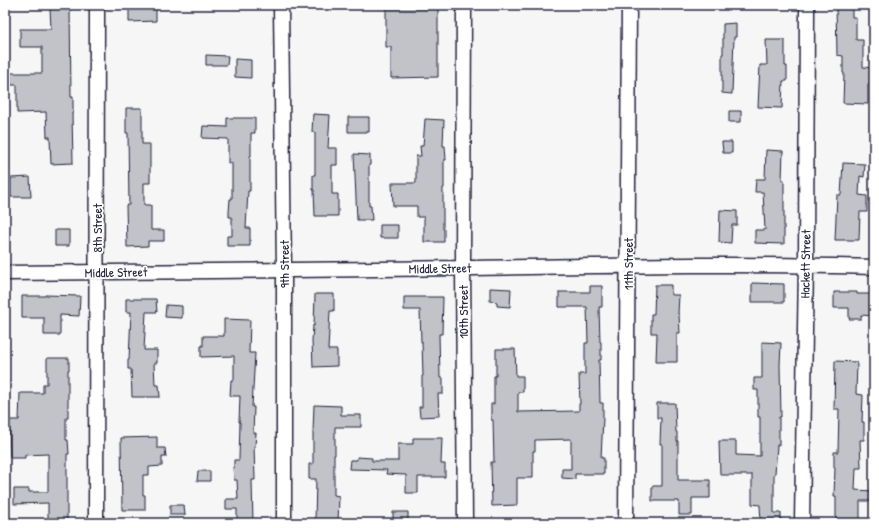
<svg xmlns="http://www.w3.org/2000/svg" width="879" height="528" font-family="'Patrick Hand',sans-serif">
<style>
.building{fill:#c2c2c9;stroke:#22223b}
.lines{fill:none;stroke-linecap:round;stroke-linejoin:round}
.minor-casing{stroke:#22223b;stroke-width:17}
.minor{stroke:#fff;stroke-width:14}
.labels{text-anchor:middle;stroke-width:3.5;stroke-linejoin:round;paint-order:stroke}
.street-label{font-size:13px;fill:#22223b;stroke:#fff}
</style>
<rect width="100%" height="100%" fill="#f6f6f7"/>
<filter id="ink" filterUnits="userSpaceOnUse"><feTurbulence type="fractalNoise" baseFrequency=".025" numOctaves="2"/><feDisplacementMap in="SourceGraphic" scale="8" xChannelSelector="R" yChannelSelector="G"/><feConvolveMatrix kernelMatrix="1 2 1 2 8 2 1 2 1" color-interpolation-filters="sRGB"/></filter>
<g filter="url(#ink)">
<path class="building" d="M386,5H438V77L391,78V47H386Z
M836,5H852V17H856V40H863V67L874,68V84H868V104L843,103L844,73H843V56L837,55Z
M70,7L71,97H73V113H72L73,163L51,164L50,137H47L46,112L17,113V85H11L10,73H42V47H20V29H51L50,8Z
M129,7H156V21L129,22Z
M736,23V37H734L732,94L722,93V54H723V24Z
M766,40H785V66H787V81H783L782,108L758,107L760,65H767Z
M206,55L228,56L227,65H206Z
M235,59L251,60V78L235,77Z
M126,108H142V144H150V183H144V205H151V230H164V241H148V246L127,247L126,205H129L128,133H126Z
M729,111H741V122H729Z
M313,114L330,115L328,148H337V165H332V194H338V216H315L314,190H313V175H315V132H312Z
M348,117H369V132H348Z
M227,118H255V133H251V156H250V191H248L246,228H250V246H227V236H232V217H229V212L230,199H232V163H228V139L202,138L203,126L227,127Z
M425,119L444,120L443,146H445L446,160H444V188H443V229H444V242H424V217H417V206H393L392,183H416V156H421L420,146H423Z
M722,142H732V153H723Z
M766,150L783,151L782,180H784V244L755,243V230H765L763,192H755L756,179H765Z
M354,154L370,155V165H369V206H371L372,220H357Z
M843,163L865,164L864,177L860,176L859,195L867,196V212H860L859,240H835L837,195H841Z
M30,177L31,197H11V178Z
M720,210L737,211V225H732L731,243L719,242Z
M380,225H398V238H380Z
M55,230H69V246H55Z
M752,283L784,284V302H752Z
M655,285H671V295H679L678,314H679L680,333H677V362H656L657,333H651V314H654Z
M590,286H602V307H599L600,342H601V360H599L600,403H603V418L601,458H604V474H575V479L562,478V469H571V439L535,440V451H533V478H517V505L492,506L491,462H494L493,420H491V404H494V376H496V349H515L516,376H523V392H518V412L579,411V404H580L579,374H585V343H588L587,307H559V292H590Z
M490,288L511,289L510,307L497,306V302L490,301Z
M834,292H857V294H874V316L861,315V319H849V308H834Z
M315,294H334V311H330L328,350H337V366L313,367L312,341L313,325L314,326Z
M45,295L80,296L79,316L60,315V335H44V318H22V296H45Z
M404,297H443L442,334H439L440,378H443V394H438L439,416L420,417L419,407H422V376H423L422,342H421L420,310H404Z
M126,299H156L157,312H146L144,350H157V363H154L155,385H159L160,397H132L131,369H128V360H129L131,312H126Z
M166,305L182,306V318L165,317Z
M224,319L250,320L249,353H255L252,407H254L253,433H256L255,447L254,446L255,480H252L253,523H237V509H226V499H238L237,480H234L233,467H234V460H239L240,422H239L240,396H230L231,380H234V356L201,357V346H203V336H224Z
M762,342L781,343L780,365L781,417H779V445H777L775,474H774V513H781V523H761L760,505L752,504V475H720L719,441H736V455L760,456V417H758V390H754V378H762Z
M47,358H69V370H68V418H66V440H68L69,454H67V523H48V503L14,504V489H29V492H48V454L25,455V458H10L9,428L10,420H19L20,393H43V384H47Z
M835,361L857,362L856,394L863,395L862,422H864V440H860L861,468H856L855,490L874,491V501H860V522H849V523H836V496H834L835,468H834V452H838L839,409H834Z
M657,403H675L676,432H677V441H678V480H710V498H692V515H679V501H652V486H662V444H660L661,418H657Z
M314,405L341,406V415H361V427H335V455H334V495L339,496L338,523H315L316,479H309V464H313V432Z
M157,437V448H165L166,457H162V466L149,467V475H143V495H145V510H122L121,438Z
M413,438H442L441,464H445V477H418V493H406V475L386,474L387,470L349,469L350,460H357V457L372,458V461H398V444H413Z
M198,471H210V481H197Z
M170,505H184L185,515H170Z
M393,512H408V523H393Z"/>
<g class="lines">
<g class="minor-casing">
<path id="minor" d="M281,5L284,271V523
M464,5L463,268L465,523
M5,273C158,271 311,271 464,268C600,266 737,263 874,267
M96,523L97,5
M626,523L629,5
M802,523L806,265L807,5"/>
</g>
<use href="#minor" class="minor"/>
</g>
</g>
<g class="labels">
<g class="street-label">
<text transform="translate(97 228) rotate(-90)" y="5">8th Street</text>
<text transform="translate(284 264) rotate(-90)" y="5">9th Street</text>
<text transform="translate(628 264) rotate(-90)" y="5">11th Street</text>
<text transform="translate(805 264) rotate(-89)" y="5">Hackett Street</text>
<text transform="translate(440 268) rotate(-1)" y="5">Middle Street</text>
<text transform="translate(116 272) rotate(-1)" y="5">Middle Street</text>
<text transform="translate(463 312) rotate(-90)" y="5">10th Street</text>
</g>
</g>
<rect width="879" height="528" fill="none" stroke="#fff" stroke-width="20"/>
<rect x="10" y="10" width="859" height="508" fill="none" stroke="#22223b" stroke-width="1.5" filter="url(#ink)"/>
</svg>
